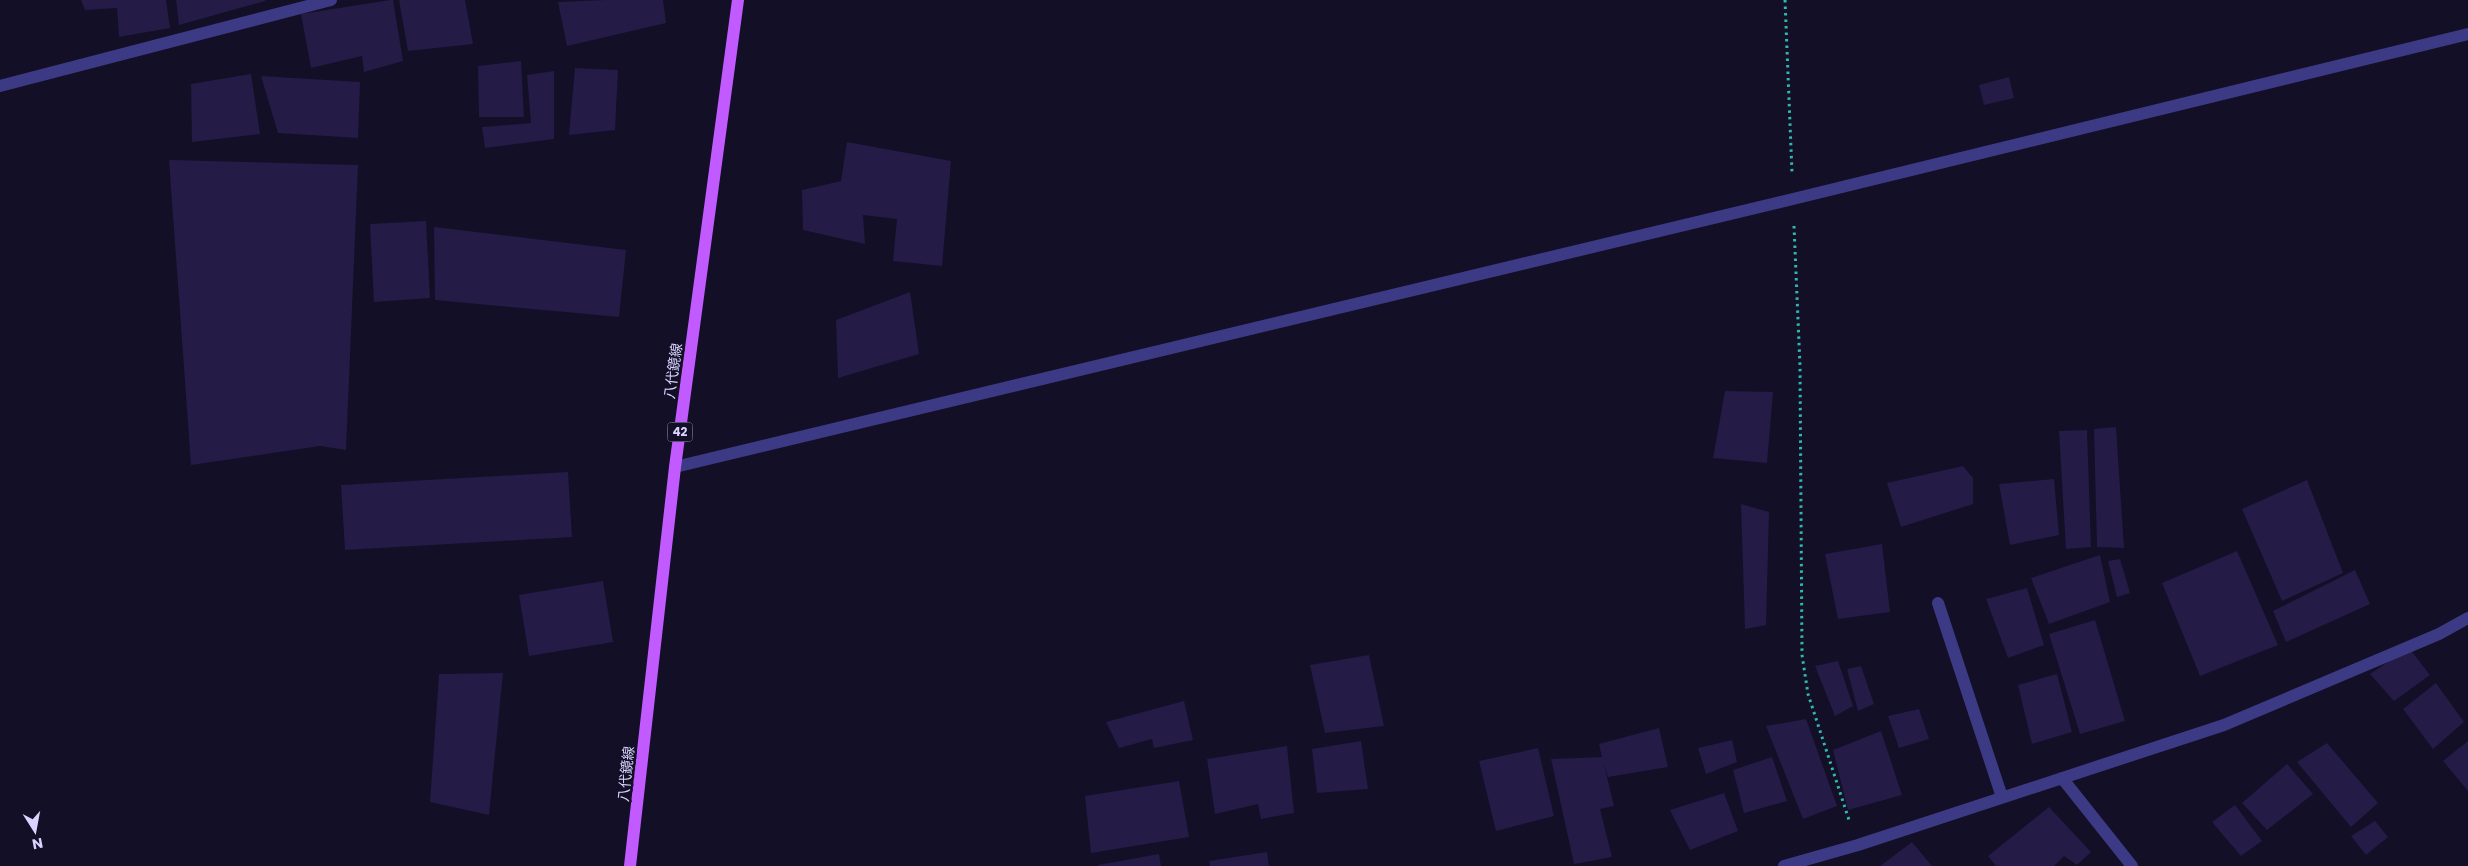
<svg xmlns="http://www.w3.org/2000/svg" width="2468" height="866" font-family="Poppins,'Noto Sans JP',sans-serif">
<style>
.building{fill:#241b47}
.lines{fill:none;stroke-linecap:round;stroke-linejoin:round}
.path{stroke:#2fb8b0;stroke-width:3;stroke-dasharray:2.5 4;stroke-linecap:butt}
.street{stroke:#3d3a85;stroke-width:12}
.primary{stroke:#c25bff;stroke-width:12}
.labels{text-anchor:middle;stroke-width:5;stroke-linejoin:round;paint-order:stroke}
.shield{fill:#130f26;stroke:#9e99be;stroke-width:1}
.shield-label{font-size:12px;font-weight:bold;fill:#d9d4ff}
.street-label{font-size:14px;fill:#d9d4ff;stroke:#130f26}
</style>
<rect width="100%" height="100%" fill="#130f26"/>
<path class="building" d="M81,0H166L170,28L119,37L117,8L85,10Z
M176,0H265V1L179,25Z
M390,0H393L403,61L364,72L362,56L311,68L301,14Z
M399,0H465L473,44L408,51Z
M605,0H663L666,23L567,46L558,2Z
M521,61L524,117H479L478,66Z
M575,68L618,70L615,130L569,135Z
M554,71V139L485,148L482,127L531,123L527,75Z
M251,74L260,134L192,142L191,84Z
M261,76L360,82L358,138L278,133Z
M2009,77L2014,98L1984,105L1979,85Z
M847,142L951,161L942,266L893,261L897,219L863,215L865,244L803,230L802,190L841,181Z
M169,160L358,165L346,450L320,446L191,465Z
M426,221L430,298L374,302L370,224Z
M434,227L626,250L619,317L435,300Z
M910,292L919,354L838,378L836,320Z
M1725,391L1773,392L1767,463L1713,458Z
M2116,427L2124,548L2097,547L2094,429Z
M2087,430L2091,547L2066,549L2059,431Z
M1963,466L1973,478V504L1901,527L1887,483Z
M568,472L572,537L345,550L341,485Z
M2054,479L2059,535L2010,545L1999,484Z
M2307,480L2343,573L2282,601L2242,509Z
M1741,504L1769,512L1766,625L1745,629Z
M1882,544L1890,612L1838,619L1825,554Z
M2237,551L2278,645L2200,676L2162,583Z
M2100,555L2110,602L2049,624L2031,578Z
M2120,559L2130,593L2117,597L2108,561Z
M2355,570L2370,604L2286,642L2273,611Z
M603,581L613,642L529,656L519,595Z
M2027,588L2044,645L2008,658L1986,599Z
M2095,620L2125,721L2080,734L2049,634Z
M2409,648L2430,675L2394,701L2370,674Z
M1369,655L1384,726L1325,733L1310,665Z
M1838,661L1853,706L1835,716L1815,666Z
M1861,666L1874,704L1858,711L1847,669Z
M503,673L489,815L430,802L439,674Z
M2057,674L2072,732L2032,744L2018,685Z
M2436,683L2464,722L2433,749L2403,709Z
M1184,701L1193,740L1154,748L1152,739L1119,748L1106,722Z
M1919,709L1929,739L1899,748L1888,716Z
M1806,719L1837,806L1803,819L1766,726Z
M1659,728L1668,767L1608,777L1604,764L1614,806L1600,809L1612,857L1574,864L1551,759L1602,757L1599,744Z
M1881,731L1902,795L1848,810L1833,750Z
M1732,740L1737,762L1706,774L1698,748Z
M1361,741L1368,789L1317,793L1312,749Z
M2468,741V791L2443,761Z
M2327,743L2378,803L2351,827L2297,762Z
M1287,746L1294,813L1261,819L1258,804L1215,814L1207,759Z
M1538,748L1554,816L1496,831L1479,761Z
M1772,757L1787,801L1744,813L1733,770Z
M2287,764L2313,794L2267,830L2242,803Z
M1179,781L1189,837L1091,853L1085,796Z
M1724,793L1738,831L1690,850L1670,810Z
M2235,805L2262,841L2241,856L2212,822Z
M2049,807L2091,852L2077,865L2064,856L2054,866H1996L1988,856Z
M2375,821L2388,837L2366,855L2351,836Z
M1912,842L1932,866H1880Z
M1267,852L1269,866H1210L1209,861Z
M1159,854L1161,866H1098V865Z"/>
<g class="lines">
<path class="path" d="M1785,0L1792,173
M1794,226L1800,366L1802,655L1808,694L1849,820"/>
<path class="street" d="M0,86L331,0
M675,467L1793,199L2468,34
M1938,603L2002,797
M2062,778L2132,866
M1784,866L1858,845L2224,725L2439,634L2468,618"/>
<path class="primary" d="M630,866L675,467L738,0"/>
</g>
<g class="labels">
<rect class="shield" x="667.5" y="422.5" width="25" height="19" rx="4"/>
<g class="shield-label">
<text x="680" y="436">42</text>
</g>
<g class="street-label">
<text transform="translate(673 371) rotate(-82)" y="5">八代鏡線</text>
<text transform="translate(626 774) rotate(-84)" y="5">八代鏡線</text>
</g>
</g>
<g transform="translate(35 831) rotate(169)" stroke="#130f26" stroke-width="4" paint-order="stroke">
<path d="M0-4L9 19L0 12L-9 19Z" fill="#d9d4ff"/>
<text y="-8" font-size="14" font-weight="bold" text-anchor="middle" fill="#d9d4ff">N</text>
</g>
</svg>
